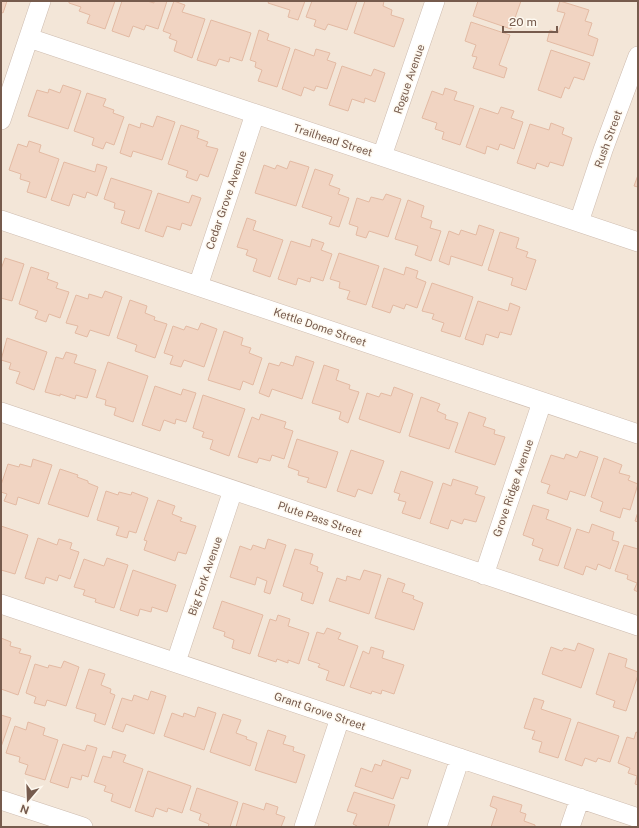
<svg xmlns="http://www.w3.org/2000/svg" width="639" height="828" font-family="'Public Sans',sans-serif">
<style>
.residential{fill:#f3e6d8}
.building{fill:#f1d4c2;stroke:#e3baa3}
.lines{fill:none;stroke-linecap:round;stroke-linejoin:round}
.minor-casing{stroke:#cebcaf;stroke-width:20}
.minor{stroke:#fff;stroke-width:19}
.labels{text-anchor:middle;stroke-width:3;stroke-linejoin:round;paint-order:stroke}
.street-label{font-size:11px;fill:#765b4d;stroke:#fef9f0}
</style>
<rect width="100%" height="100%" fill="#fcf4ea"/>
<path class="residential" d="M1,1H638V827H1Z"/>
<path class="building" d="M1,1H7L3,13L1,12Z
M69,1H115L105,29L87,23L90,15L79,11L81,7L69,3Z
M122,1H147L154,3V1H167L158,29L146,25L144,30L133,26L129,37L112,31Z
M174,1L185,5L182,12L205,19L192,58L174,51L177,41L169,38L171,34L163,31Z
M269,1H305L298,20L288,17L290,10L268,3Z
M312,1H357L347,30L328,24L325,30L314,26L316,20L306,17Z
M365,1H384L383,6L392,10L391,15L404,19L394,47L354,33Z
M478,1H521L511,29L473,16Z
M560,1L589,10L585,21L592,23L588,35L598,39L593,56L547,41L550,30L558,33L565,13L557,11Z
M211,20L251,33L242,61L230,57L229,62L219,59L216,66L197,60Z
M471,22L510,35L499,65L507,68L504,78L473,68L477,57L472,56L476,45L465,41Z
M259,30L269,34L267,40L290,48L277,87L258,81L262,70L255,67L256,62L250,60Z
M295,49L314,56L316,49L330,53L327,60L336,63L327,89L316,86L314,91L304,87L301,96L282,89Z
M551,50L590,63L584,80L574,77L569,89L565,87L561,98L538,90Z
M342,66L371,76L374,69L385,73L375,102L365,98L364,103L352,99L348,111L329,105Z
M63,85L81,91L68,129L28,116L37,90L48,93L49,89L60,93Z
M445,88L457,92L454,100L474,106L460,145L442,139L444,132L435,129L437,123L422,118L432,91L443,95Z
M87,93L106,99L103,106L114,110L113,113L124,117L114,145L106,142L103,149L92,145L94,138L74,131Z
M501,107L514,111L511,118L523,122L514,149L500,144L498,150L487,146L485,154L466,147L480,108L498,114Z
M157,116L175,122L162,160L133,151L131,157L120,153L129,124L140,128L141,123L153,127Z
M551,123L564,128L562,134L572,138L563,166L550,162L548,167L537,163L535,169L517,163L530,124L549,130Z
M181,125L199,131L197,138L208,142L206,146L218,149L208,177L200,174L197,181L186,177L188,171L168,164Z
M29,141L41,145L39,152L59,159L46,198L27,192L30,182L20,179L21,174L9,170L18,144L27,147Z
M290,161L309,167L296,206L255,193L264,165L275,169L277,165L287,169Z
M64,162L95,172L97,164L107,167L97,196L87,192L85,198L73,194L69,206L51,200Z
M315,169L333,175L329,185L340,189L338,194L349,198L339,227L329,224L332,217L302,207Z
M638,175V187L634,186Z
M111,178L152,191L139,229L121,223L125,211L114,208L115,203L104,199Z
M158,193L189,203L192,195L201,198L191,226L182,223L180,230L167,226L163,237L145,231Z
M386,194L401,199L388,237L369,231L366,238L356,235L358,227L349,224L357,198L369,202L371,197L383,200Z
M408,200L424,206L421,217L432,221L430,228L441,231L431,261L415,255L418,246L395,239Z
M247,218L256,221L253,230L283,240L270,277L253,271L257,259L246,255L248,250L237,247Z
M479,225L494,230L482,266L451,256L449,265L439,261L449,231L459,235L461,230L476,235Z
M500,232L519,238L516,248L528,252L526,257L536,260L526,290L511,285L513,278L488,270Z
M312,239L324,243L321,250L332,254L323,281L311,277L310,282L298,278L296,285L278,279L291,241L310,247Z
M339,253L379,266L366,305L347,299L350,291L339,288L340,282L330,279Z
M5,258L24,264L12,301L1,298V269Z
M31,267L49,273L47,279L58,283L56,288L69,292L60,318L49,314L46,322L35,318L38,311L19,304Z
M406,267L418,271L416,278L426,282L417,308L406,304L404,309L393,305L390,313L372,307L384,268L404,275Z
M432,283L473,297L460,337L441,331L444,323L432,319L434,314L422,311Z
M105,291L122,297L109,336L90,330L87,337L75,333L78,326L66,323L76,295L88,299L89,294L102,298Z
M130,300L147,306L145,313L155,317L154,320L167,324L155,358L135,351L137,345L117,338Z
M478,301L508,311L510,303L520,307L511,335L500,332L498,338L486,334L483,345L465,339Z
M201,323L217,329L204,367L184,360L181,367L170,364L173,356L164,353L173,326L184,330L186,326L198,330Z
M224,331L243,338L241,345L251,348L249,353L262,358L253,385L243,381L240,390L208,380Z
M7,338L47,352L34,390L16,383L20,372L9,369L11,363L1,360Z
M66,352L77,355L74,363L96,370L87,398L76,395L75,399L60,394V396L45,392L56,357L63,359Z
M296,356L314,362L302,399L272,389L269,397L259,393L269,363L279,366L281,362L293,366Z
M108,362L148,376L133,422L114,415L116,408L105,405L106,400L96,397Z
M324,365L339,370L336,380L350,385L349,389L359,392L348,423L339,419L341,412L312,403Z
M155,386L181,395L183,389L196,393L186,422L176,419L175,424L164,420L160,431L142,425Z
M394,387L413,394L400,433L359,419L367,393L379,397L381,393L391,396Z
M203,395L245,409L229,456L210,449L213,440L202,437L204,432L193,428Z
M421,397L440,404L437,411L446,415L445,419L458,423L449,449L409,436Z
M469,412L486,418L483,426L495,430L494,434L505,437L495,465L455,452Z
M261,414L286,422L284,428L293,431L284,459L272,455L270,461L259,458L257,463L238,457L252,417L259,420Z
M297,439L338,452L326,488L307,482L309,478L298,475L299,471L288,467Z
M351,450L384,461L372,494L358,489L355,497L337,491Z
M580,451L598,457L585,496L570,491L567,500L547,493L550,485L541,482L551,455L564,459L566,454L577,458Z
M604,458L622,465L619,473L630,476L628,480L638,484L630,510L623,508L620,518L600,511L603,502L591,497Z
M33,459L52,465L39,504L18,497L16,505L4,501L7,494L1,492V485L8,464L19,467L20,464L31,467Z
M60,469L78,475L77,477L88,481V483L98,487L88,517L48,504Z
M401,471L433,482L420,519L402,513L406,502L398,500L400,494L394,492Z
M453,479L478,487L475,494L485,497L476,522L464,519L462,524L451,520L448,529L430,523L443,483L451,486Z
M106,491L118,495L119,492L131,495L132,492L148,498L136,533L129,531L127,538L116,535L119,527L97,520Z
M158,500L175,506L172,514L182,518L180,521L196,526L186,554L178,552L175,561L144,550L147,541L144,540Z
M533,505L549,510L546,519L571,528L558,566L539,560L543,549L532,545L534,539L523,535Z
M638,512V522L635,521Z
M592,524L614,532L612,540L619,542L610,569L598,564L596,570L586,566L583,575L564,568L577,529L589,533Z
M1,526L28,535L15,574L1,570Z
M38,538L57,545L59,539L72,543L70,549L79,552L70,579L59,575L57,581L46,577L44,584L25,578Z
M268,539L286,545L270,594L264,592L267,581L257,577L255,585L230,577L240,546L251,550L253,545L265,549Z
M624,545L638,549V592L634,590L637,583L627,579L628,575L615,571Z
M295,549L313,554L310,564L318,567L317,571L323,573L313,604L301,600L303,593L283,586Z
M107,558L128,565L114,608L95,602L96,599L83,595L85,590L74,587L84,559L104,566Z
M133,570L176,585L167,612L152,607L151,612L140,609L138,616L120,610Z
M364,570L381,575L369,614L329,601L337,578L346,581L347,576L360,580Z
M388,578L405,584L402,592L414,596L413,599L423,603L414,630L375,618Z
M222,601L263,615L250,654L232,648L234,640L224,636L225,632L213,628Z
M278,615L290,619L288,626L309,633L299,664L288,660V663L277,659L276,662L258,656L270,619L276,621Z
M327,628L341,633L338,639L358,646L344,686L326,680L329,671L318,667L320,664L308,660L317,632L324,634Z
M1,638L11,642L10,646L21,649L19,653L31,656L18,695L1,689Z
M578,643L594,649L581,688L542,674L551,647L562,651L564,648L575,651Z
M371,647L384,651L382,658L404,665L394,694L382,690L381,694L372,691L371,694L350,687L363,651L369,654Z
M609,653L627,659L625,667L638,672V675L626,711L613,707L615,701L596,694Z
M64,661L79,667L66,706L47,700L45,706L34,703L36,697L26,693L35,664L48,668L49,665L61,668Z
M89,669L105,674L101,685L111,689L110,693L115,695L105,725L94,721L96,714L76,708Z
M151,691L166,696L154,734L126,724L123,732L112,728L122,698L132,701L134,695L148,700Z
M534,698L544,701L541,709L571,719L558,758L539,752L542,742L532,739L535,731L524,728Z
M198,707L216,713L204,750L164,736L172,713L183,717L184,713L195,717Z
M223,714L241,720L236,733L247,737L246,739L257,743L250,766L210,752Z
M1,715L11,718L1,747Z
M28,722L45,728L43,735L58,740L45,780L25,774L28,765L19,762L20,757L6,753L15,726L26,730Z
M578,722L619,736L610,762L598,758L596,762L585,758L582,766L565,760Z
M268,730L286,736L283,744L294,747L293,751L305,755L296,783L255,770Z
M636,732L638,733V785L635,784L637,776L628,773L630,768L618,763L627,737L634,739Z
M63,744L85,751L87,745L97,748L88,777L82,775L81,780L71,777L68,788L50,782Z
M113,751L126,755L123,762L143,769L130,808L111,801L113,794L104,791L106,786L94,782L103,756L111,758Z
M383,760L411,770L408,779L401,777L393,799L355,786L361,768L372,772L375,764L381,766Z
M148,771L191,786L182,813L168,808L167,812L156,808L153,817L135,811Z
M197,788L238,802L230,827H208L209,824L199,820L201,814L190,810Z
M354,792L395,805L388,827H356L357,826L353,824L357,814L347,811Z
M493,796L522,805L520,812L526,814L524,821L535,825V827H491L497,809L490,806Z
M243,803L264,810L266,803L278,807L276,814L285,817L281,827H236Z"/>
<g class="lines">
<g class="minor-casing">
<path id="minor" d="M29,38L638,242
M1,120L41,1
M382,156L435,1
M1,220L638,434
M579,222L603,150L638,56
M198,286L255,114
M1,412L638,626
M484,575L542,402
M1,604L638,818
M176,662L233,490
M1,800L83,827
M304,827L340,718
M437,827L460,758
M570,827L580,798"/>
</g>
<use href="#minor" class="minor"/>
</g>
<g class="labels">
<g class="street-label">
<text transform="translate(409 79) rotate(-71)" y="4">Rogue Avenue</text>
<text transform="translate(608 139) rotate(-70)" y="4">Rush Street</text>
<text transform="translate(333 140) rotate(18)" y="4">Trailhead Street</text>
<text transform="translate(226 200) rotate(-71)" y="4">Cedar Grove Avenue</text>
<text transform="translate(320 327) rotate(19)" y="4">Kettle Dome Street</text>
<text transform="translate(513 488) rotate(-71)" y="4">Grove Ridge Avenue</text>
<text transform="translate(320 519) rotate(19)" y="4">Plute Pass Street</text>
<text transform="translate(205 576) rotate(-71)" y="4">Big Fork Avenue</text>
<text transform="translate(320 711) rotate(19)" y="4">Grant Grove Street</text>
</g>
</g>
<rect width="639" height="828" fill="none" stroke="#765b4d" stroke-width="4"/>
<g transform="translate(28 800) rotate(199)" stroke="#fef9f0" stroke-width="3" paint-order="stroke">
<path d="M0-3L7 15L0 10L-7 15Z" fill="#765b4d"/>
<text y="-6" font-size="11" font-weight="bold" text-anchor="middle" fill="#765b4d">N</text>
</g>
<path d="M503 26v6h54v-6" fill="none" stroke="#765b4d" stroke-width="2"/>
<text x="509" y="26" font-size="12" fill="#765b4d" stroke="#fef9f0" stroke-width="3" paint-order="stroke">20 m</text>
</svg>
